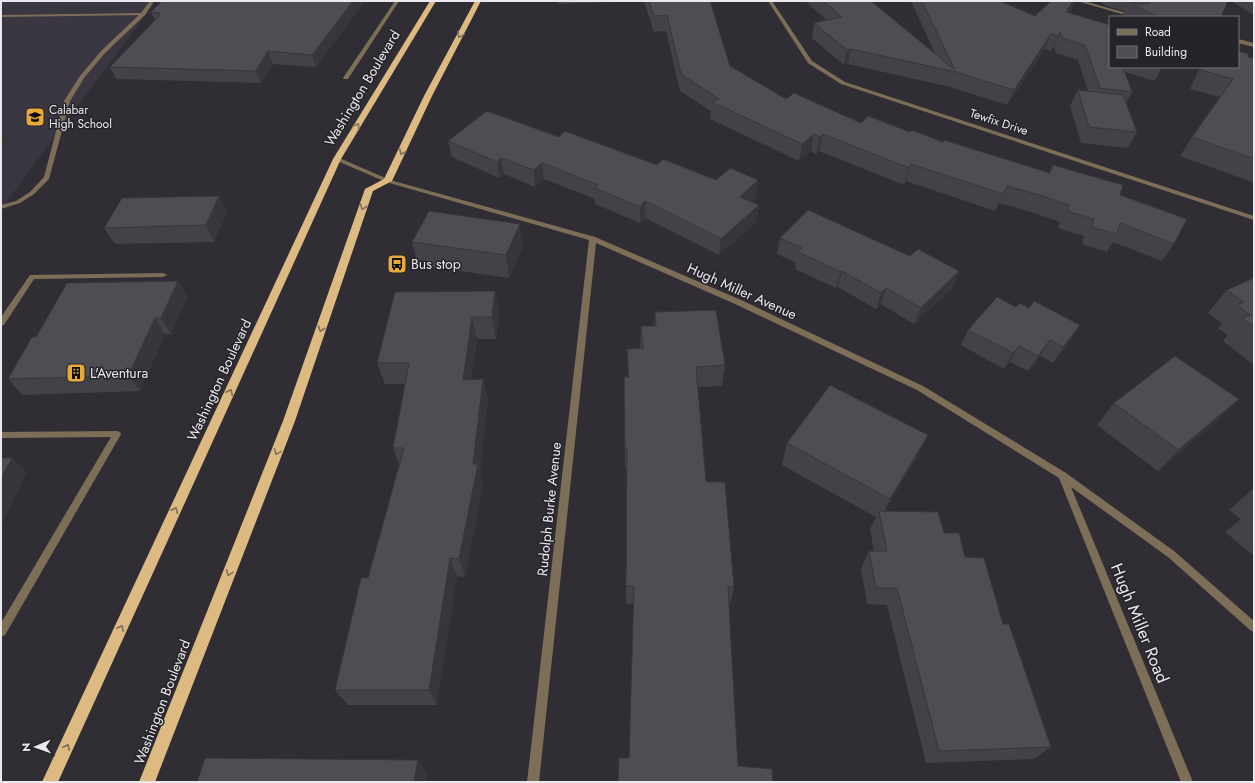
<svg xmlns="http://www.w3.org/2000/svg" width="1255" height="783" font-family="Jost,sans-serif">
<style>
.built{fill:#3a3742}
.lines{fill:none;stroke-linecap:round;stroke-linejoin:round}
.service{fill:#7d6e57;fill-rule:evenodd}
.minor{fill:#7d6e57;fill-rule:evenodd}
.trunk{fill:#dcba82;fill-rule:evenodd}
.wall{fill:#444248}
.shaded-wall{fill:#37363b}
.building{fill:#4f4d54;stroke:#37363b}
.oneway{stroke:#816f56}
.labels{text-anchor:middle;stroke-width:3;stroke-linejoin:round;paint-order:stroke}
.far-poi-label{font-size:12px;fill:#eae9ee;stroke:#26242a;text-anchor:start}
.far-street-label{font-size:12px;fill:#eae9ee;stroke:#26242a}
.street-label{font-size:14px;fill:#eae9ee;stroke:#26242a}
.poi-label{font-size:14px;fill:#eae9ee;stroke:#26242a;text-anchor:start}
.near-street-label{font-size:17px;fill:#eae9ee;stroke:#26242a}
</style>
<rect width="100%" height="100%" fill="#302e34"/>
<path class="built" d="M1,1H156L1,209Z"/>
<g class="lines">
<path class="service" d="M143,13L145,14V15L1,17V15Z"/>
<path class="minor" d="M150,1H154L145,15L105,53L84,78L70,101L49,179L34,194L20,203L1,209V205L16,201L30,192L44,177L64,101L80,76L101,51L141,13Z
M395,1H399L348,79H344L343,78Z
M768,1H772L812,61L845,82L1254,216V220L841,84L808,63Z
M1077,1H1084L1140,17H1132Z
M1238,39L1254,43V47L1238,43Z
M337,157L390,180L595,237L741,300L923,386L1066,473L1174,551L1254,621V632L1250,630L1168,557L1071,487L1193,782H1181L1059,478L917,390L735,304L596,243L539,782H527L589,240L386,182L335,160L334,159Z
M163,273L167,275L163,277L34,279L4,325L1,326V317L30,275Z
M117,431L120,432L121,434L120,436L5,635L1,637V623L111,437L1,438V432Z"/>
<path class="trunk" d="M430,1H436L341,159L58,782H42L333,159Z
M475,1H481L432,96L392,181L373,191L295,421L155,782H139L283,421L365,189L384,179L424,96Z"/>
</g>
<path class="wall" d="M365,1L316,67L273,64L261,83L116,79L110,67L155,20L151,12Z
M558,1H639L558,4Z
M644,1H710L730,66L786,99L861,123L910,132L1049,173L1053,165L1120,195L1174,244L1162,261L1113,242L1107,252L1082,244L1084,236L1058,228L1060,222L1031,212L999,203L995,211L906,181L904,185L819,151L816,154L811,151L799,161L710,119L711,111L680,91L666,31L654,32Z
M805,1H871L935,54L911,1H1000L1035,16L1069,13L1110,67H1162L1155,81L1125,72L1132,92L1126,103L1137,132L1128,148L1081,143L1070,106L1078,90L1088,91L1078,60L1056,53L1054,47L1051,51L1045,49L1007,105L950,87L848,64L844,65L812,38L814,23L827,20Z
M1099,1H1228L1221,17H1124L1122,16L1124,11L1106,6Z
M1231,1H1254V15Z
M1248,57L1254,59V179L1252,182L1180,156L1192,137L1220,97L1190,89L1200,67H1238Z
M559,137L657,165L756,197L751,202L759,205L756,222L719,255L645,218L640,223L595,204V199L544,179L535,187L504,174L499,178L452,157L448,141Z
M227,212L214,242L115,244L104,228Z
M780,238L910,256L959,271L952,288L914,324L881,304L876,309L838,287L836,288L795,269L796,263L777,254Z
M412,242L523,247L509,278L418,265Z
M1254,278V365L1223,341L1228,335L1218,328L1222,323L1208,313L1227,290Z
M178,281L187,297L171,334H165L140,391L22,395L8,379L36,337Z
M495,291L499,313L496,339H477L471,380L483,379L488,400L480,472L483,484L465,577L457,576L437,705H348L335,690L368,578L399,464L393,448L405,384H385L377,363Z
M1016,307L1029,308L1080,325L1070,341L1053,363L1040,356L1028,371L1010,362L1004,369L961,345L968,330Z
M655,312L725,365L722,386L698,387L706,482L734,587L730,604L629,758L634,604H626L627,468H625L624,377H628L627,349L640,348L641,326H654Z
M1114,403L1218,420L1158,471L1097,425Z
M928,435L917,457L884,511L944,533L965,557L1003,624L1051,747L1034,759L926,763L887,605L867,604L861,568L869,551H874L870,529L876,517L782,465L787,443Z
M1254,488V556L1225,532L1241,519L1229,510Z"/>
<path class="shaded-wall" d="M353,1H365L316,67L312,55Z
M1073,1H1077L1060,27L1066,12Z
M1060,32L1054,47L1051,51L1058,36Z
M1051,34L1045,49L1007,105L1014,90Z
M851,49L848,64L844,65L847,50Z
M268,51L273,64L261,83L256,71Z
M1,127L10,141L1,152Z
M814,134L811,151L799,161L802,144Z
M823,134L819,151L816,154L820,137Z
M501,158L504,174L499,178L497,162Z
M542,163L544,179L535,187L534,170Z
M911,164L906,181L904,185L909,168Z
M758,180L756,197L738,213L740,197Z
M1007,186L999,203L995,211L1003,194Z
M219,196L227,212L214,242L206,225Z
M645,201V218L640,223V207Z
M759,205L756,222L719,255L721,239Z
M520,224L523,247L509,278L506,255Z
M842,271L838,287L836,288L841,272Z
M959,271L952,288L914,324L921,308Z
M178,281L187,297L171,334L161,318Z
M886,288L881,304L876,309L881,293Z
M495,291L499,313L496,339L492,317Z
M472,317L477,339L468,401L463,380Z
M155,318L165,334L140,391L128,376Z
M1080,325L1070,341L1053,363L1063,347Z
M1050,340L1040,356L1028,371L1038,356Z
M1019,346L1010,362L1004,369L1013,353Z
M483,379L488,400L480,472L483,484L465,577L459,559L473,464Z
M1239,399L1218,420L1158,471L1178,450Z
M928,435L917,457L880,519L890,499Z
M12,458L27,472L1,526V478Z
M450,558L457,576L437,705L429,690Z
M418,760L427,773L426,782H414Z"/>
<path class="building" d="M162,1H353L312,55L268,51L256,71L110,67L160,15L158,14L160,13L151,12Z
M649,1H710L730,66L786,99L794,93L861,123L868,116L910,132L912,130L943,142L944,140L1050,173L1053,165L1123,185L1120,195L1187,219L1174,244L1120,223L1117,234L1091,227L1094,219L1067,211L1069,205L1040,195L1007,186L1003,194L911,164L909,168L823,134L820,137L814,134L802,144L712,102L719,99L681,74L667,15L654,16Z
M824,1H871L955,70L922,1H1000L1035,16L1051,1H1073L1066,12L1110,25V67H1123L1132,92L1100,88L1085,45L1062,38L1060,32L1058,36L1051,34L1014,90L956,72L851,49L847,50L814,23L842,17Z
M1129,1L1139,4H1148L1149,2L1148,1H1228L1221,17H1156Z
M1238,51L1249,54L1248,57L1254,59V159L1192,137L1233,79L1201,70L1203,67H1238Z
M1078,90L1123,95L1137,132L1089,127Z
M487,111L559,137L565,131L657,165L663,159L716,180L730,168L758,180L740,197L759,205L721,239L645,201L640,207L595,188L598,185L542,163L534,170L501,158L497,162L448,141Z
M219,196L206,225L104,228L122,198Z
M808,210L910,256L918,249L959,271L921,308L886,288L881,293L842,271L841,272L798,252L802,248L780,238Z
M429,211L520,224L506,255L412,242Z
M1254,278V327L1242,318L1250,315L1237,305L1244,302L1227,290Z
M178,281L161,318H155L128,376L8,379L32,337H36L67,283Z
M495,291L492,317H472L463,380L483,379L473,464H478L459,559L450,558L429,690H335L361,578H368L404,448H393L409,363H377L395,292Z
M997,297L1016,307L1020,303L1029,308L1034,301L1080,325L1063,347L1050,340L1038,356L1019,346L1013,353L968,330Z
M716,310L725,365L696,367L706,482H725L734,587H728L738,766L772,769L773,782H618L619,758H629L634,586H626L627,448H625L624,377H629L627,349L643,348L641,326H656L655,312Z
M1175,356L1239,399L1178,450L1114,403Z
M830,385L928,435L890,499L787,443Z
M1,458H12L1,478Z
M1254,509V516L1249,512Z
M879,511L938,512L944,533H959L965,557L984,558L1003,624H1009L1051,747L939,751L897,588H876L869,551H887Z
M205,758L418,760L414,782H197Z"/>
<defs><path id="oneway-chevron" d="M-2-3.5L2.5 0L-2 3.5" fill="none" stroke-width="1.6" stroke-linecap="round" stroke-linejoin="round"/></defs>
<g class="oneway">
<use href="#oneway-chevron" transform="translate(460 35) rotate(118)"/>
<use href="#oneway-chevron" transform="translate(357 126) rotate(-59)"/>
<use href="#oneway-chevron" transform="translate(402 152) rotate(115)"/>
<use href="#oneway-chevron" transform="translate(363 207) rotate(109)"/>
<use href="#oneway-chevron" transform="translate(321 329) rotate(109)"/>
<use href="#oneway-chevron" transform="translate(230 392) rotate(-65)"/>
<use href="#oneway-chevron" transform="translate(277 452) rotate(111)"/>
<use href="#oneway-chevron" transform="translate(175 510) rotate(-65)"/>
<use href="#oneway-chevron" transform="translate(229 573) rotate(111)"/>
<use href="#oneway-chevron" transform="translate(121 628) rotate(-65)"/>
<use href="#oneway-chevron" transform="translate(67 747) rotate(-65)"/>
</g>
<defs>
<g id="school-square" transform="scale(1)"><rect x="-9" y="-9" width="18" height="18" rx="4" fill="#e8ab37" stroke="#26242a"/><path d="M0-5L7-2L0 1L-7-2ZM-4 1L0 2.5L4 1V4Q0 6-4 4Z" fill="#111"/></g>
<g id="bus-square" transform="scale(1)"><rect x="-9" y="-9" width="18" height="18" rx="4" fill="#e8ab37" stroke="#26242a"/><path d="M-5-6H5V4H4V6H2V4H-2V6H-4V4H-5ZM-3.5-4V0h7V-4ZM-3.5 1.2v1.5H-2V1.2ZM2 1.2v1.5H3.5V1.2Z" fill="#111"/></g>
<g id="building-square" transform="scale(1)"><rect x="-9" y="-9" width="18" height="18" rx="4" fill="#e8ab37" stroke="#26242a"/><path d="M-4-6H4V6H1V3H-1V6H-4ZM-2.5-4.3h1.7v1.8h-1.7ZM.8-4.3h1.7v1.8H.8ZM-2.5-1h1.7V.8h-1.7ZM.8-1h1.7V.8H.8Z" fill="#111"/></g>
</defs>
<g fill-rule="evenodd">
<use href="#school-square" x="35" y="117"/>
<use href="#bus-square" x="397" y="264"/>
<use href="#building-square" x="76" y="373"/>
</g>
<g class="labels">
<g class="far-poi-label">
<text x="49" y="114">Calabar<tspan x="49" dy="14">High School</tspan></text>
</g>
<g class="far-street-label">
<text transform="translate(999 122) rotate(18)" y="4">Tewfix Drive</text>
</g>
<g class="street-label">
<text transform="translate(362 88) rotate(-59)" y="5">Washington Boulevard</text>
<text transform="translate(742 291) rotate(24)" y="5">Hugh Miller Avenue</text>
<text transform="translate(219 380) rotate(-65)" y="5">Washington Boulevard</text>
<text transform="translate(549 509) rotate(-84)" y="5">Rudolph Burke Avenue</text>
<text transform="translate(162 702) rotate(-69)" y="5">Washington Boulevard</text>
</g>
<g class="poi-label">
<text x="411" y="269">Bus stop</text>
<text x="90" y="378">L'Aventura</text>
</g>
<g class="near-street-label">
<text transform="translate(1140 623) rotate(68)" y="6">Hugh Miller Road</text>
</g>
</g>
<rect width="1255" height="783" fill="none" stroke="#eae9ee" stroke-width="4"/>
<rect x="1109" y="16" width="130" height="52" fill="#26242a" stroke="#747378"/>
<rect x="1117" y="29" width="20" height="6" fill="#7d6e57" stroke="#747378"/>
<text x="1145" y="36" font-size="12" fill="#eae9ee">Road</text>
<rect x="1117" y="46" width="20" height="12" fill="#4f4d54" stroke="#747378"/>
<text x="1145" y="56" font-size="12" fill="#eae9ee">Building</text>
<g transform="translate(36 747) rotate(268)" stroke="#26242a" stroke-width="3" paint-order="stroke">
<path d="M0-3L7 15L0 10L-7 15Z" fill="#eae9ee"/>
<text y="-6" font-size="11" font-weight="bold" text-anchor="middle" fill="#eae9ee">N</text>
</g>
</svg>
